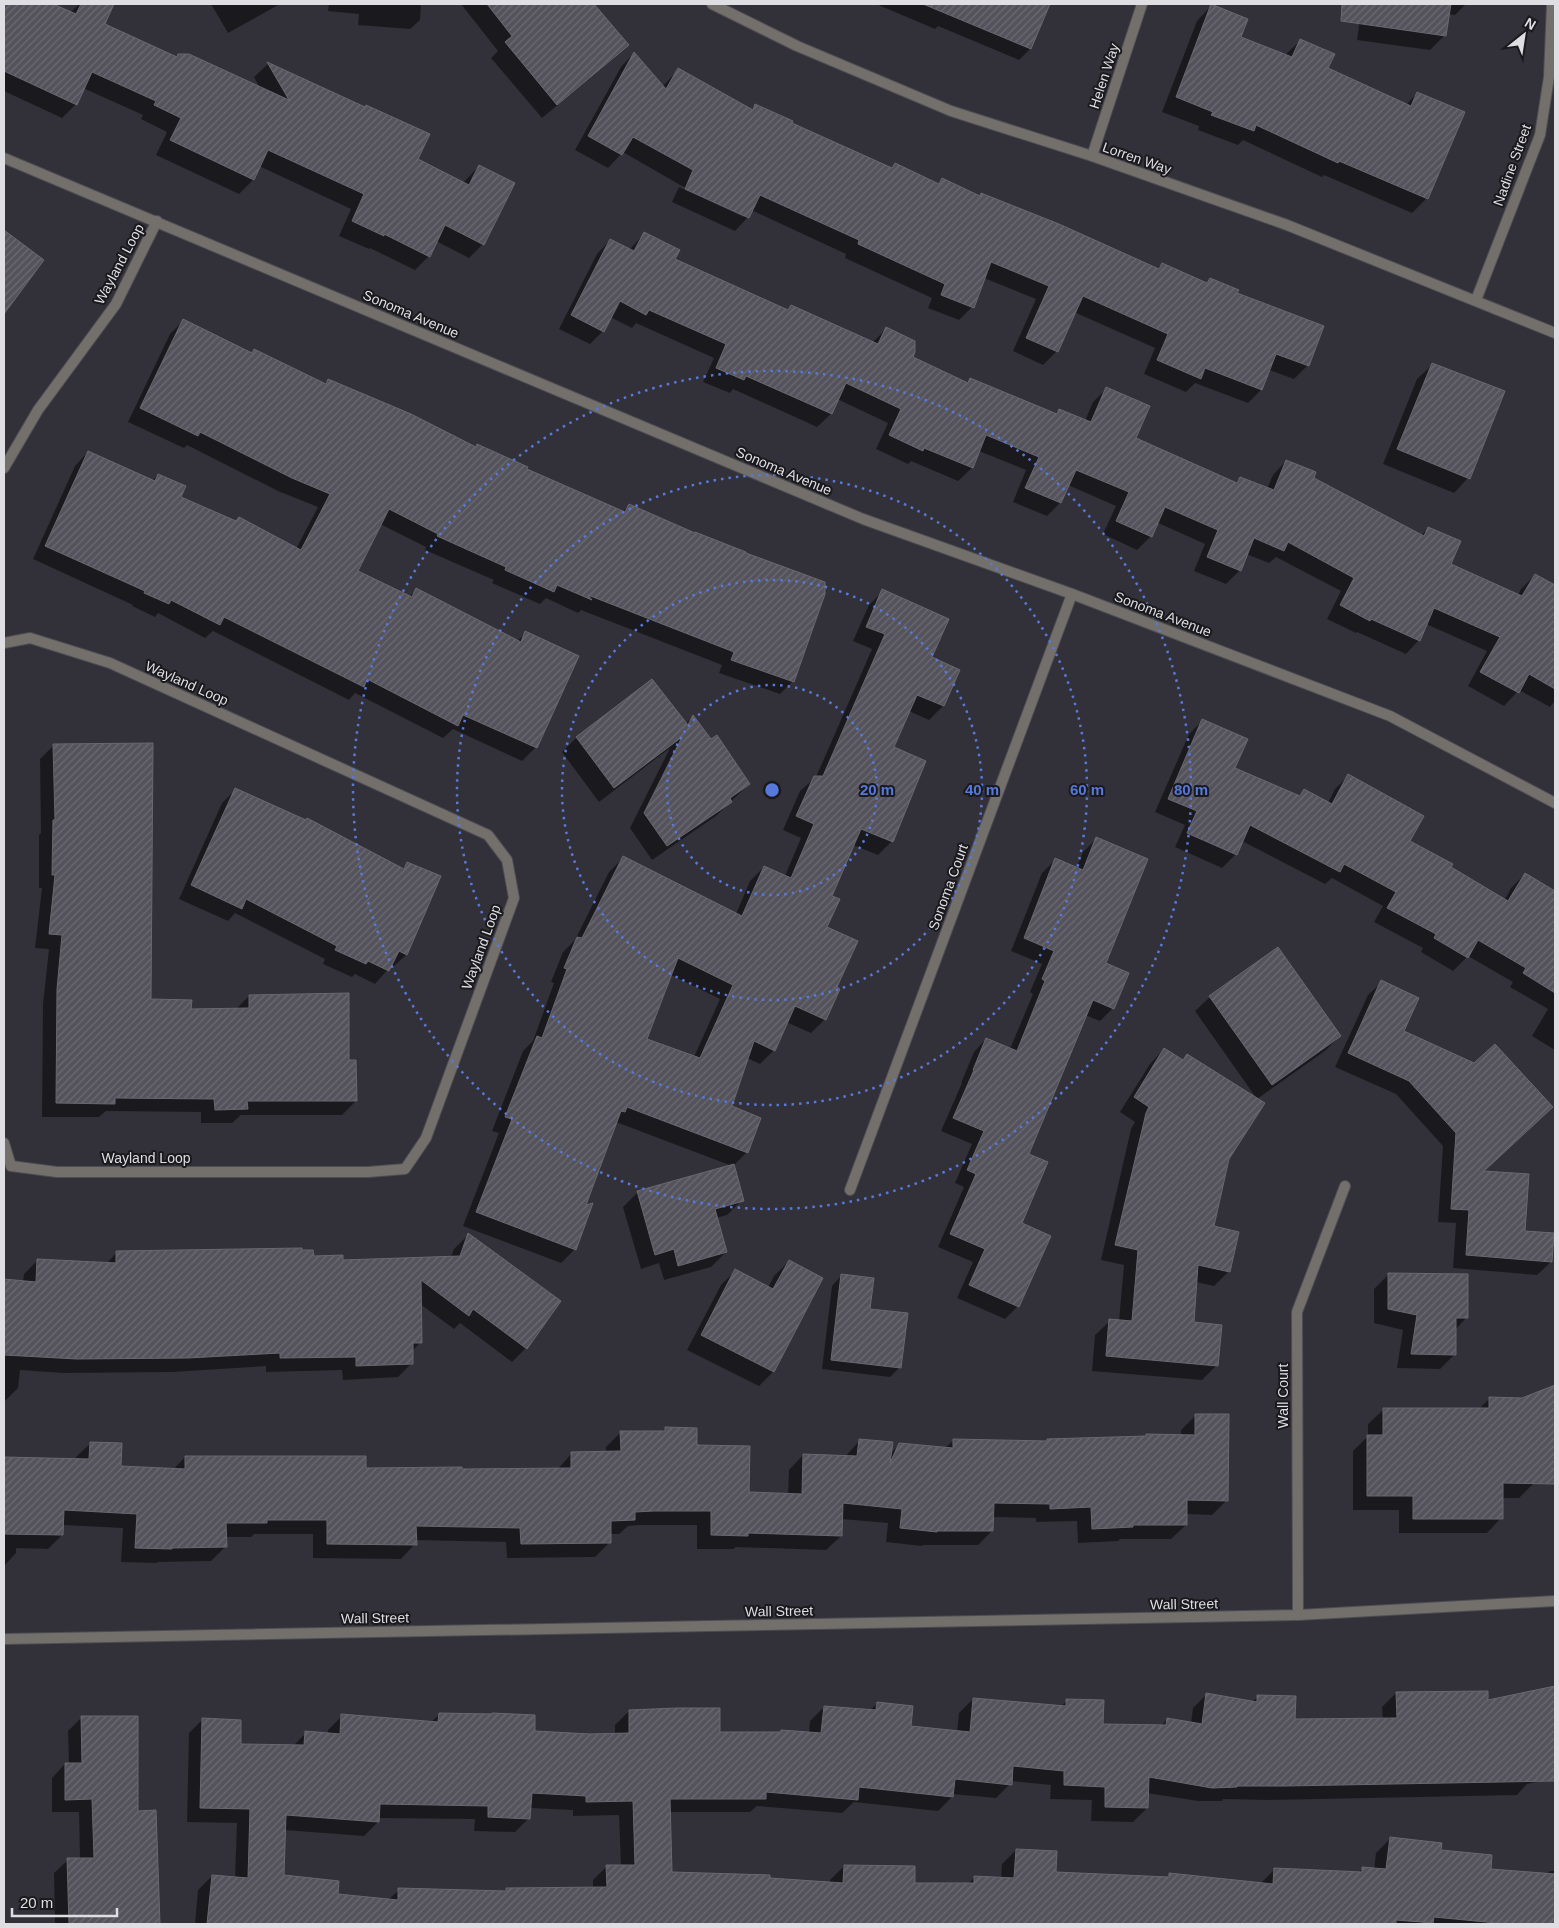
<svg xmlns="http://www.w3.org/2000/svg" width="1559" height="1928" viewBox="0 0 1559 1928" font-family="Arial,sans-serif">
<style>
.shadow{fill:#0007;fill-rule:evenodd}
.building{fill:url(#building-hatch);stroke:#696770;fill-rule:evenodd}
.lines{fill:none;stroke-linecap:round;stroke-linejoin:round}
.street-casing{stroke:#4e4d54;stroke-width:12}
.street{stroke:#73706c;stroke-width:10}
.ring{fill:none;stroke:#5779db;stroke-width:2.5;stroke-dasharray:2.5 5}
.labels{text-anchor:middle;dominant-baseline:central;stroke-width:4;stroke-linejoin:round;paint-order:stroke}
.street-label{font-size:14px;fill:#dfdee3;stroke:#1a191d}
.centre{fill:#5779db;stroke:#1a191d;stroke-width:2.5}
.ring-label{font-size:15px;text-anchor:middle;font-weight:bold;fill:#5779db;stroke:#1a191d;stroke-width:4;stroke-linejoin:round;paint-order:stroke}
</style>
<defs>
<pattern id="building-hatch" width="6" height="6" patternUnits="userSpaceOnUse" patternTransform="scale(1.25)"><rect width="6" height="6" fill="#54525b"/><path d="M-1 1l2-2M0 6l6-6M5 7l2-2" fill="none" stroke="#6c6a72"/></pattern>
</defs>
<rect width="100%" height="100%" fill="#323139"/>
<g class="shadow">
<path d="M4,4H50L70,13L79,4H96L110,10L103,25L176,58L260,88L254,77L268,64L364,108L417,160L463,183L479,166L483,244L469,258L436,241L429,256L415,270L370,248L369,249L339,236L351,209L259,166L253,180L239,194L156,155L167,132L141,119L143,115L83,88L76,104L62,118L4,91Z"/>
<path d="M211,4H280L228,33Z"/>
<path d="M329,4H421L420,20L410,29L358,25L359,14L328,11Z"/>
<path d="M461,4H592L627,45L612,60L542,118L491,58L498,51Z"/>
<path d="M876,4H1049L1030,49L1019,60L938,26L935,29Z"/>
<path d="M1369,4H1466L1455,15L1448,14L1445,35L1430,50L1357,40L1361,11Z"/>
<path d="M1211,6L1240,38L1285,55L1301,40L1326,69L1406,105L1417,93L1427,198L1412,213L1324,175L1322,177L1243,140L1238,145L1198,130L1199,126L1162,112L1197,21Z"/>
<path d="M634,53L662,87L678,70L751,110L756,106L790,124L891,169L895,165L938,184L942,180L979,197L981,194L1157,270L1162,264L1206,283L1210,279L1235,294L1308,365L1294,379L1269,370L1261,390L1248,403L1195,383L1186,392L1144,374L1155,348L1074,312L1057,351L1043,365L1013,351L1036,299L984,278L972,307L959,320L928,308L932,298L845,258L846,254L751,210L748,217L735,231L672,202L679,187L744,217V214L680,185L623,152L608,168L575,150L621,67Z"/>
<path d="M4,232L42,260L4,312Z"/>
<path d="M645,233L674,260L787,311L791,306L872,343L886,329L911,358L966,384L970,380L1055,415L1059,410L1085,421L1093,402L1106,389L1135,439L1234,484L1240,478L1267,489L1273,475L1286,461L1312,478L1421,536L1428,528L1449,565L1518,595L1521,589L1535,575L1555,586V701L1550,707L1519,690L1504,706L1468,686L1487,651L1426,624L1419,640L1406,654L1357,632L1356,633L1327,619L1341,591L1276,557L1269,563L1246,554L1240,570L1226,584L1194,571L1205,544L1156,522L1151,536L1137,550L1103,534L1116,506L1068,485L1060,503L1047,516L1013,502L1026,470L979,451L972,468L958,481L911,461L908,464L876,449L888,423L837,399L831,414L817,427L733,389L730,393L703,382L714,358L636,323L632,328L610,317L603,331L590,344L559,329L597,254L610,240L629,250Z"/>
<path d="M183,321L251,353L255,350L324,384L328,380L622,512L629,506L793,681L780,694L719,673L722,665L581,610L578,613L546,598L540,604L492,583L494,580L425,550L426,547L380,524L356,571L409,597L417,590L517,641L526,633L536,747L522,761L453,729L443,738L355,693L349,700L213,631L205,638L158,613L155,617L132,606L133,605L33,559L75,466L88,452L152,481L158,475L180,497L296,549L318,507L278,491L187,445L184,448L128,422L170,334Z"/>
<path d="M1432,365L1468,478L1454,493L1383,464L1417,379Z"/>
<path d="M883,591L931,658L959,671L943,706L929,720L909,711L893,748L892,841L878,855L853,845L831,897L826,928L835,988L825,1019L811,1033L786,1022L774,1050L760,1064L747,1058L731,1106L747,1152L733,1166L742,1200L727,1215L716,1218L726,1252L711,1267L664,1280L659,1263L641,1269L623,1207L638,1192L732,1166L616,1122L584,1207L575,1249L561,1263L463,1226L499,1133L492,1131L523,1051L533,1041L554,983L551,982L563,952L575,940L609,872L623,858L736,914L750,881L764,867L785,876L801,838L783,830L800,791L816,777L872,649L853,641L869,605ZM671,975L720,999L694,1057L646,1039Z"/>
<path d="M652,681L685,724L693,717L749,784L716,816L652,860L630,828L670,748L599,802L562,752L576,738Z"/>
<path d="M1202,721L1234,768L1298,797L1304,791L1328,803L1335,789L1348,776L1408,842L1504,901L1511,888L1525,874L1555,892V1050L1532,1036L1548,1009L1510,987L1513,982L1468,956L1453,971L1421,952L1423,948L1374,922L1383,906L1332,878L1325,884L1242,841L1236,854L1222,868L1175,847L1185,825L1155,812L1189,734Z"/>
<path d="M54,745L150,1000L190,1010L236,1009L249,996L356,1101L342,1115H241L232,1123H201V1112L106,1111L99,1117H42L43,1004L49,949L35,948L42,888H39V835L41,833L40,759Z"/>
<path d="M236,789L306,821L402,869L408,863L439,877L406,955L392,968L390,967L375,984L355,974L352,977L323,964L325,959L235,913L228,921L179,899L222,803Z"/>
<path d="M1096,839L1105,963L1113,1008L1100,1021L1085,1015L1027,1154L1020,1224L1018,1306L1005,1319L957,1298L973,1262L938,1247L964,1187L955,1183L972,1144L941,1131L962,1083H961L974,1052L986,1039L1010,1049L1033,994L1030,992L1042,964L1011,951L1042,873L1055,860L1076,869L1083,852Z"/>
<path d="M1382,982L1403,1032L1482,1172L1523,1232L1551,1262L1537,1275L1453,1268L1456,1223L1438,1222L1443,1146L1396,1094L1335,1067L1368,995Z"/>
<path d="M1210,997L1340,1036L1325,1051L1257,1099L1195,1011Z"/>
<path d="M1164,1049L1182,1060L1187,1055L1228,1158L1212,1227L1229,1271L1214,1286L1196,1282L1192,1323L1217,1365L1202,1380L1092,1371L1095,1335L1110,1321H1119L1124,1265L1101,1260L1131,1129L1135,1122L1120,1112L1150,1064Z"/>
<path d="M468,1235L526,1348L512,1362L460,1323L454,1329L420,1304L421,1342L412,1351V1363L398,1377L343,1380L342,1370L266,1372V1366L173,1372L63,1373L20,1370L18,1388L4,1402V1281L23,1282L24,1274L38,1260L106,1264L117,1252L312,1257L342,1261L451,1257L454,1249Z"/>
<path d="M789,1261L773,1372L759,1386L687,1350L721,1285L735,1271L768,1288L774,1276Z"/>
<path d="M1389,1274L1466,1318L1455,1330V1354L1440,1369L1397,1368L1403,1330L1374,1323V1289Z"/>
<path d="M841,1276L869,1310L900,1367L890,1377L822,1369L832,1286Z"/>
<path d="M1555,1386V1469L1534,1478V1483L1519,1498H1502L1501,1518L1487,1533H1399V1510H1353V1451L1368,1436V1424L1383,1410L1479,1409L1489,1399H1523Z"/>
<path d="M1196,1415L1227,1500L1212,1515L1186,1514V1525L1171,1539H1120L1118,1541L1078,1543L1077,1521L1036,1522V1518L992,1517V1531L978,1545H923L922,1546L886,1542L888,1523L841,1519V1536L826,1550L736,1547L733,1549H697V1525H639L628,1526L619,1534H610V1542L595,1557L507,1558L506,1542L415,1540V1544L401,1559L313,1558V1534H254L251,1537H225V1547L211,1561L158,1562L156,1563L121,1562L123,1528L62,1525V1535L48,1549L16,1548V1553L4,1566V1458L76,1460V1457L91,1443L120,1467L173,1470L185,1457L364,1469L460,1471L557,1470L571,1454L606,1453V1447L621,1432H662L666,1428L696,1447L748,1494L788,1495L789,1470L803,1455L845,1457L860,1440L890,1454L900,1444L945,1448L954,1440L1046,1442L1048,1440L1181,1436V1430Z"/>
<path d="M1555,1687V1778L1527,1784L1517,1795L1270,1800L1223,1799L1222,1801H1198L1147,1793V1808L1133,1822L1091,1821L1092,1800L1050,1799L1051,1785L1011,1781L1010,1784L996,1798L952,1794V1797L938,1811L854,1802L842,1813L757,1806L750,1812H669L671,1874L830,1883V1880L844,1866L914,1884H968L975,1877L1001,1879L1002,1864L1016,1850L1055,1873L1166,1878L1170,1875L1261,1883L1275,1869L1358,1873L1363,1868L1374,1870L1376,1853L1390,1839L1439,1851L1490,1870L1546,1875L1550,1871H1555V1924H195L198,1890L212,1876L235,1878L237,1823L187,1822L189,1733L203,1719L239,1745L293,1746L306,1733L327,1734L328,1730L342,1716L431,1722L439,1715L534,1733L590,1735L615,1734V1725L629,1711L719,1734H779L781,1732L809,1734L810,1721L824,1707L870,1710L878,1703L910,1727L957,1732L959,1713L973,1699L1060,1707L1067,1701L1102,1725L1161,1726L1167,1719L1191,1723L1193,1708L1207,1694L1252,1702L1258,1697L1294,1720H1383L1382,1707L1396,1693L1486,1702ZM530,1808L573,1810V1816L619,1815L621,1866H607L593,1880V1889H506L503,1892L399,1890L388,1900L337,1895L283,1876L284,1830L364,1836L378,1822V1818L475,1819L474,1831L515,1832L529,1818Z"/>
<path d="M82,1717L137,1812H155L159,1924H55L54,1873L68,1860L80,1859L79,1812H52V1778L65,1764H69L68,1731Z"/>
</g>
<g class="building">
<path d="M4,4H53L76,14L81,4H114L105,24L177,57L178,54H189L289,100L267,62L365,107L366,105L430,134L418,159L469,185L479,165L515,183L484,245L445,225L430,257L384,234V236L352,221L364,194L268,150L254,180L170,140L181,118L154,105L156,101L92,72L77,105L4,71Z"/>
<path d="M487,4H594L629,45L557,105L505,42L512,36Z"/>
<path d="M923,4H1050L1031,49Z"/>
<path d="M1211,4L1248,19L1241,37L1292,57L1300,39L1335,54L1328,68L1411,106L1417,92L1465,112L1428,199L1339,161L1338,163L1256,125L1254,131L1211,115L1213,112L1176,97Z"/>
<path d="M1342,4H1451L1446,36L1341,21Z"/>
<path d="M634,52L666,89L678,68L753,110L755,104L793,121L792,123L892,168L895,163L939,184L942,178L980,196L981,193L1059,224L1159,269L1162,263L1207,283L1210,278L1239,290L1237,293L1324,326L1309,366L1276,354L1262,390L1205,368L1201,379L1157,360L1168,334L1083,296L1058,352L1026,338L1049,286L991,262L974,308L941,295L945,284L858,244L859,240L760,195L749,218L685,189L693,170L633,137L622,155L588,136Z"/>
<path d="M4,230L44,260L4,314Z"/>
<path d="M644,232L680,250L675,259L788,310L791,305L878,344L886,327L915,341V352L913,357L968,383L970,378L1057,414L1059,409L1091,422L1106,387L1150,406L1136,438L1237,483L1240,477L1274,490L1286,460L1316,472L1314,478L1424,536L1428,527L1461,541L1451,564L1522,596L1535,574L1555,585V689L1529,674L1519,693L1480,672L1500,637L1434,608L1420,641L1371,619L1370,621L1340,605L1354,578L1288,542L1284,551L1254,538L1241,571L1207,557L1218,530L1165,507L1152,537L1116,521L1129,492L1076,470L1061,503L1025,488L1039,457L986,435L973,468L924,448L923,451L889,435L901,409L846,383L832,414L746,376L744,380L716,368L726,344L649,310L646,315L620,301L604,332L571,315L610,239L634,251Z"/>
<path d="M183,319L252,353L254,349L326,384L328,379L411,414L476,447L477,444L528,467L527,469L625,512L629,504L695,533V532L746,552V553L825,582V594L794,682L731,660L734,652L588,595L592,600L557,585L554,592L505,570L506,567L437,536L438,534L389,509L358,571L412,597L416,588L521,642L525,631L579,656L537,748L463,715L458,726L367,679L364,687L224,617L220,625L171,600L169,604L144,593L145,591L45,546L88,451L155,481L158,474L186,486L181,497L236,521L239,517L301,550L330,494L292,478L200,432L198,436L140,408Z"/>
<path d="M1432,363L1505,391L1470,479L1397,449Z"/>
<path d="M882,589L949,619L932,657L960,670L944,706L917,695L894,747L926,761L893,842L861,829L832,896L840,899L827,927L858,941L837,987L840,989L826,1020L795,1006L775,1051L754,1041L732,1106L761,1118L748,1153L627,1107L625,1112L621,1111L586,1205L593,1203L576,1250L476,1212L512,1119L505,1117L537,1036L542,1038L567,969L564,968L577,937L582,938L623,856L742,916L764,866L791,878L814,824L796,816L814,776H823L885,634L866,627ZM678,958L733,985L700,1058L647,1039Z"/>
<path d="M652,679L688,725L693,715L711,739L717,735L750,784L730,798L732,802L667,846L644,813L682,737L614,788L576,737Z"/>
<path d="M1202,719L1248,739L1235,768L1300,796L1304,789L1332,804L1348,774L1424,816L1410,841L1453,864L1451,867L1508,901L1525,873L1555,891V993L1523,973L1526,968L1478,940L1468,958L1434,938L1436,934L1387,908L1396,892L1344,864L1340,872L1250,825L1237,855L1187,833L1197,811L1168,799Z"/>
<path d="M153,743L151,999L192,1000L191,1009L249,1008V995L349,993V1060H356L357,1101H247L248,1109L215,1110L214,1099L115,1098V1104L56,1103L57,989L62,935L49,934L55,875H52L53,820H55L53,744Z"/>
<path d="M235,788L306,820L307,818L404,869L407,862L441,876L407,955L399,951L389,971L368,961L366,964L335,950L337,946L246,899L242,909L191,885Z"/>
<path d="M1096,837L1148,859L1106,963L1129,973L1114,1009L1093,1000L1029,1154L1048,1162L1022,1223L1051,1236L1019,1307L969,1285L985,1249L950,1234L976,1174L967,1170L984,1131L953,1118L974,1070H973L986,1038L1017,1051L1045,981L1042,979L1054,951L1024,938L1055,858L1083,870Z"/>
<path d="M1278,947L1341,1036L1272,1085L1209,996Z"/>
<path d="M1381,980L1419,998L1404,1031L1474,1063L1495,1044L1553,1107L1484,1171L1529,1174L1525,1231L1554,1233L1552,1262L1466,1255L1469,1210L1451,1209L1456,1133L1409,1081L1348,1053Z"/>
<path d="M1164,1048L1183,1060L1187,1054L1265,1103L1229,1159L1214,1226L1239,1232L1230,1272L1198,1265L1194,1322L1222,1325L1218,1366L1106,1356L1109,1319L1132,1321L1138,1250L1115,1245L1146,1113L1149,1107L1134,1097Z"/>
<path d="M734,1164L744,1201L715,1209L727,1252L678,1266L674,1249L655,1255L637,1191Z"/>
<path d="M468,1233L561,1301L527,1349L473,1309L469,1316L421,1280L422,1343H413V1364L356,1366V1357L280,1358V1353L188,1358L77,1359L4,1355V1279L36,1282L37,1259L116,1263V1251L302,1248V1250H313L314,1256L343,1255V1260L460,1256Z"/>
<path d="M789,1260L823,1278L774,1372L701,1335L735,1269L773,1289Z"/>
<path d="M1388,1273L1468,1274V1318H1456V1355L1411,1354L1417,1315L1388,1309Z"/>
<path d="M841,1274L874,1278L870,1309L908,1313L901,1368L831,1360Z"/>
<path d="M1555,1385V1484L1503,1483V1519H1413V1496H1367V1435H1383V1408H1489V1397L1522,1398Z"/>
<path d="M1195,1414H1229L1228,1501L1187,1500V1525H1133V1527L1092,1529L1091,1507L1050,1509V1504L994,1503L993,1531H937V1532L900,1528L902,1509L843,1503L842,1536L748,1533V1536L711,1535V1511H654L635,1512V1520L611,1521V1543L521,1544L520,1528L416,1526L417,1545L327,1544V1520H267V1523H226L227,1547L172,1548V1549L135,1548L137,1514L64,1510L63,1535L4,1534V1457L89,1459L90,1442L122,1443L121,1466L185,1469V1456H366V1468L462,1467V1469L571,1468V1452L621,1451L620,1431H665V1427L697,1428V1445L750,1446L749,1492L802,1494L803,1454L857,1456L859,1439L893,1442L890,1463L899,1443L953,1448V1439L1047,1441V1439L1146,1436V1434L1195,1435Z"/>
<path d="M1555,1686V1781L1285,1786H1237V1787L1212,1788L1149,1777L1148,1808L1105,1807V1787L1064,1785V1771L1013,1766L1012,1785L955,1779L953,1797L859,1787L858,1800L766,1792V1799H670L672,1872L770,1875V1878L843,1883L844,1865L915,1866V1883H974V1876L1014,1878L1016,1849L1057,1851L1056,1872L1169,1877V1873L1273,1884L1274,1868L1362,1872V1867L1386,1869L1390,1837L1442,1843L1441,1850L1492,1855L1491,1869L1555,1874V1924H1507L1434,1917L1433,1923L1396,1920V1924H1275L1245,1923V1924H207L212,1875L248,1878L250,1809L200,1808L202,1718L241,1720V1744L304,1745L305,1731L340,1734L341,1714L438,1722L439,1713L492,1714V1713L535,1715V1731L590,1734L629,1733V1710L677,1708H720V1732H781V1730L821,1733L824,1706L876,1710L877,1702L913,1706L911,1726L970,1732L973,1698L1066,1706V1699L1104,1700L1103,1724L1166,1725L1167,1718L1202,1724L1206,1693L1257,1702V1695L1296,1696L1295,1719L1397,1718L1396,1692L1488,1691V1700ZM532,1793L586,1796V1802L633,1801L635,1865H606L607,1887L506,1888V1891L398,1888V1900L338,1894L339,1881L284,1875L286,1815L379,1822L380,1804L488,1806V1817L530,1819Z"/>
<path d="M81,1716H138V1811L156,1810L160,1924H69L67,1858H94L92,1799L65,1800V1763H82Z"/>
</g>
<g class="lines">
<g class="street-casing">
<g id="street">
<path d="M712,4L797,46L951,111L1092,156L1287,225L1555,333"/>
<path d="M1092,156L1142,4"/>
<path d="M4,158L863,519L1072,594L1390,716L1555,803"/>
<path d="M1476,300L1540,135L1549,77L1552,4"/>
<path d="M4,468L38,410L116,304L157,221"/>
<path d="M4,643L30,638L110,663L488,835L507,860L514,898L426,1138L405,1169L368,1172H57L11,1166L4,1143"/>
<path d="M850,1190L1072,594"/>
<path d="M1298,1615L1297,1312L1345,1186"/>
<path d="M4,1639L1298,1615L1555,1601"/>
</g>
</g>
<use href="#street" class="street"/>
</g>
<g class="ring">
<circle cx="772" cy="790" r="105"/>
<circle cx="772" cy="790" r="210"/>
<circle cx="772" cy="790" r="315"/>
<circle cx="772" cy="790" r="419"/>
</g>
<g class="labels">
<g class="street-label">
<text transform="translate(1104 76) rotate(-72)">Helen Way</text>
<text transform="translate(1137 158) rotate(19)">Lorren Way</text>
<text transform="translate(1512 165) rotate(-70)">Nadine Street</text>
<text transform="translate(119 264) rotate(-62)">Wayland Loop</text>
<text transform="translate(411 314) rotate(23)">Sonoma Avenue</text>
<text transform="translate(784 471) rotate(23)">Sonoma Avenue</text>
<text transform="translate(1163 614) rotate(21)">Sonoma Avenue</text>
<text transform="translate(187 683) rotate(24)">Wayland Loop</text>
<text transform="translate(948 887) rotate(-70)">Sonoma Court</text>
<text transform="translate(481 947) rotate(-70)">Wayland Loop</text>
<text x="146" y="1158">Wayland Loop</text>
<text transform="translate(1283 1396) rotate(-90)">Wall Court</text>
<text transform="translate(1184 1604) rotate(-1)">Wall Street</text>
<text transform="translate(779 1611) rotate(-1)">Wall Street</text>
<text transform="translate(375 1618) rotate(-1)">Wall Street</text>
</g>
</g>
<circle cx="772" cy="790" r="8" class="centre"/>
<g class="ring-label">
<text x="877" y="795">20 m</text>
<text x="982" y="795">40 m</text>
<text x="1087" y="795">60 m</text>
<text x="1191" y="795">80 m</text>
</g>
<rect width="1559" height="1928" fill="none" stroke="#dfdee3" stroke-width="10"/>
<g transform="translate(1524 35) rotate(30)" stroke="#1a191d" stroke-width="4" paint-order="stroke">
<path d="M0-4L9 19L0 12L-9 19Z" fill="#dfdee3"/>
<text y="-8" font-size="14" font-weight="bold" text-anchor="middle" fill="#dfdee3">N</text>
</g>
<path d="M12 1908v8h105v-8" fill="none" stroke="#dfdee3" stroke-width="2.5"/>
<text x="20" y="1908" font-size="15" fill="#dfdee3" stroke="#1a191d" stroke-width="4" paint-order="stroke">20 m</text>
</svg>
